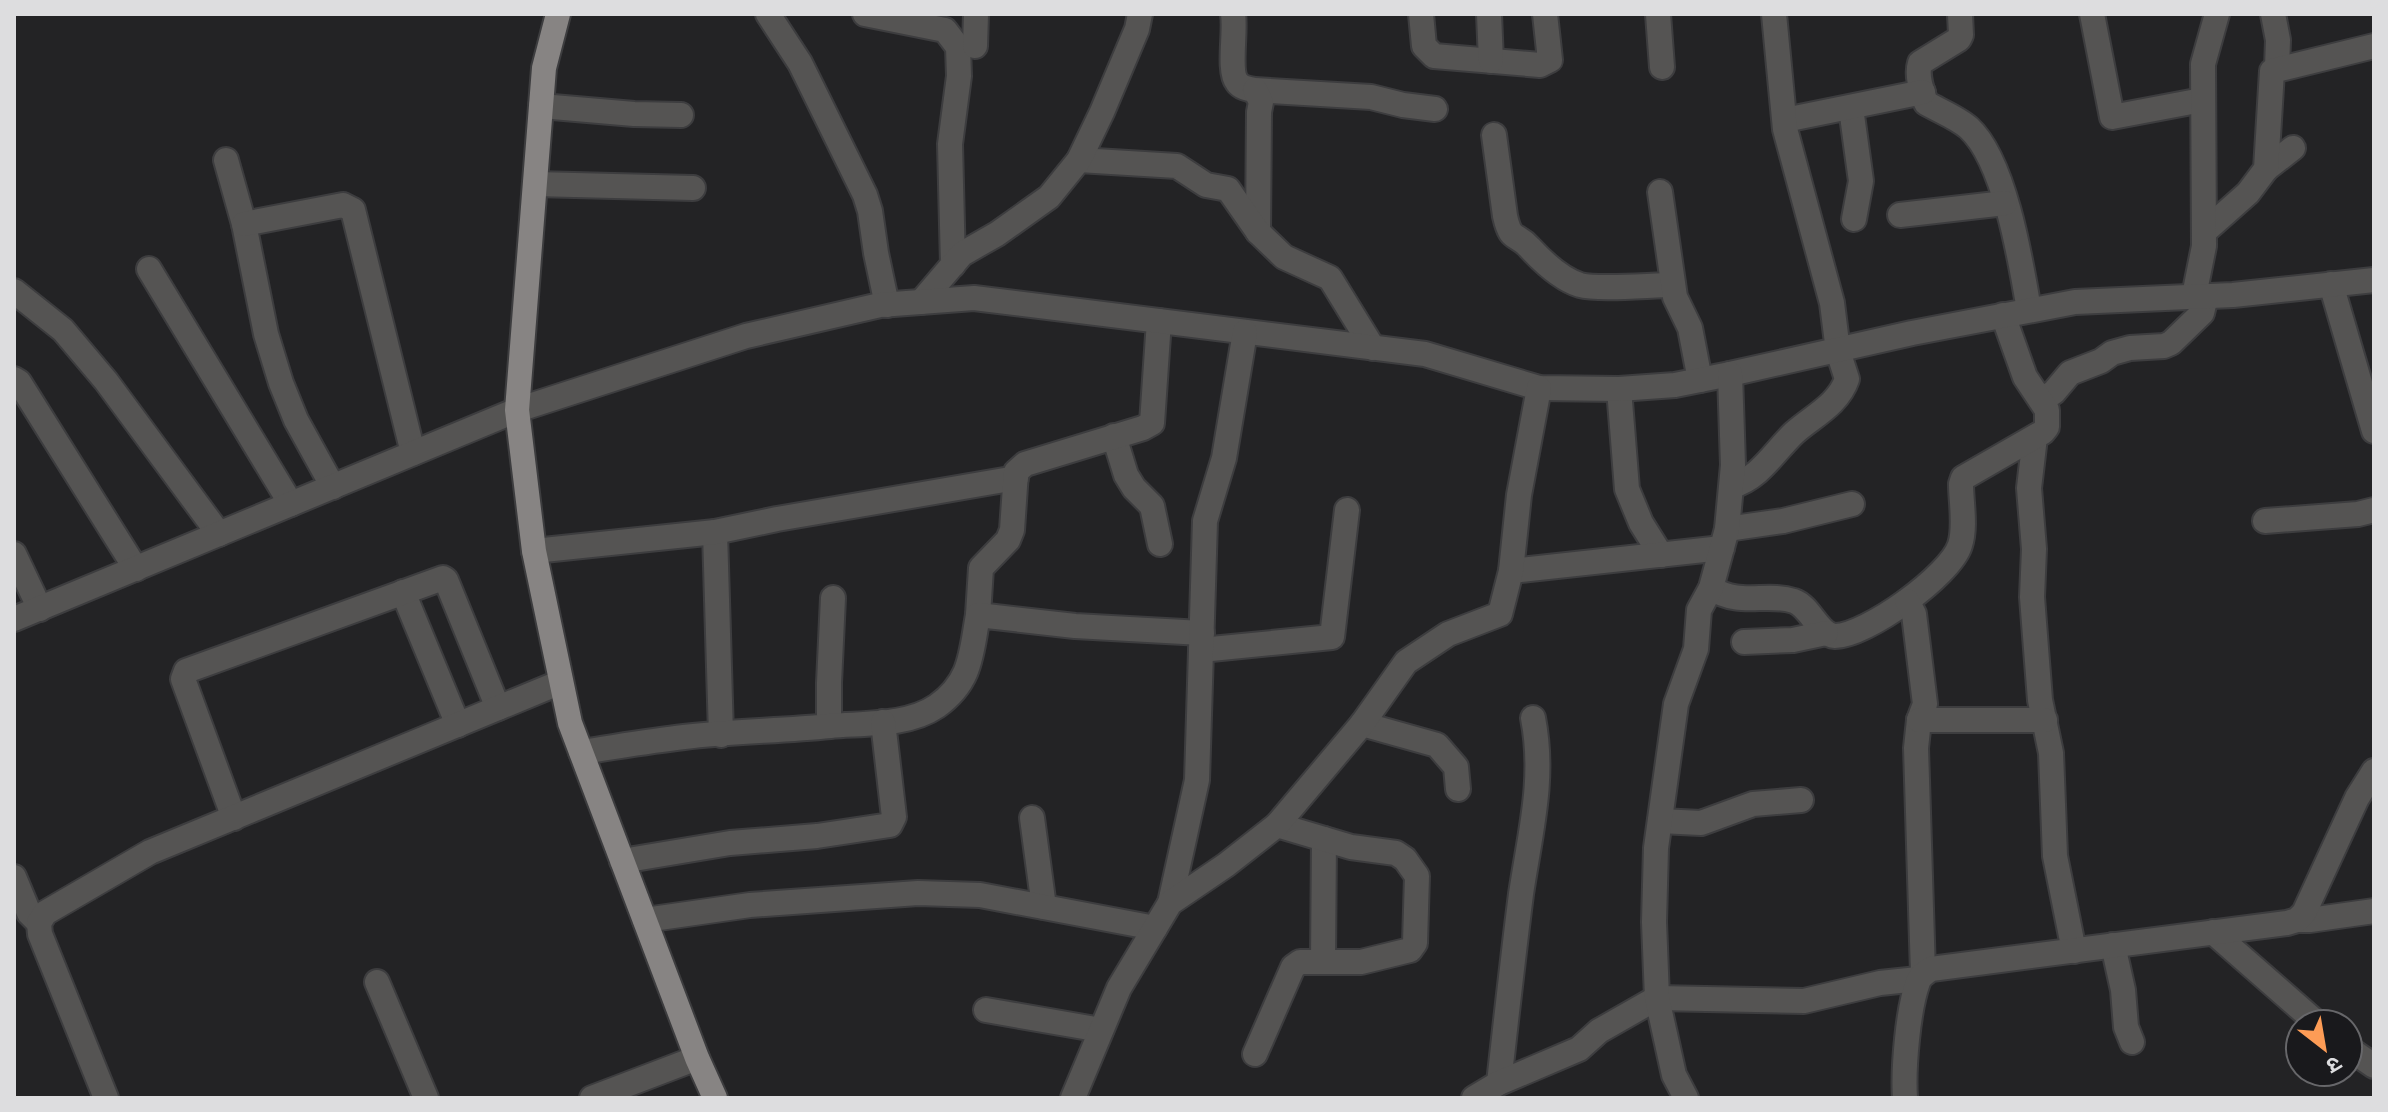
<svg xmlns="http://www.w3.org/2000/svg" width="2388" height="1112" viewBox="0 0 2388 1112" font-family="'Times New Roman','Noto Sans Devanagari',serif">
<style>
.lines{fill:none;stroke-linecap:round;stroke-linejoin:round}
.minor-casing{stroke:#3d3d3f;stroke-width:28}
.major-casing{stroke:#3d3d3f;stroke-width:28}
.minor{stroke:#555453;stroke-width:24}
.major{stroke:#878483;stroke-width:24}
</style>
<rect width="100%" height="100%" fill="#232325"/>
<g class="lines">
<g class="minor-casing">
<g id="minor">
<path d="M768,14L800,63L865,195L870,211L876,253L887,305"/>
<path d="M865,14L945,30L958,47L959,76L950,144L953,265"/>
<path d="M1233,14C1236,31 1228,71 1237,82C1241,88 1249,89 1255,90L1371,97L1403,105L1435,109"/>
<path d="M1421,14L1424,46L1434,56L1540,65L1550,60L1545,14"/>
<path d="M1489,14L1491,61"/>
<path d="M1658,14L1662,67"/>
<path d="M1960,14L1961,35L1959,39L1920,63C1916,76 1922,91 1926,103C1940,111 1958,118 1969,128C2005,161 2021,263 2029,310"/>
<path d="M2092,14L2112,117L2202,100"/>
<path d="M2273,14L2278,40L2277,68"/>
<path d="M975,46L976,14"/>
<path d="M1255,90L1261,102L1259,112L1258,232"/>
<path d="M541,106L634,114L681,115"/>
<path d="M1851,108L1861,181L1854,219"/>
<path d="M1785,120L1923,92"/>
<path d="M1494,135L1505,216C1511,243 1516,232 1530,248C1543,262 1561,279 1580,285C1599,290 1651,285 1673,285"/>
<path d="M226,160L244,224L266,334L281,383L296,420L333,487"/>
<path d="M1079,160L1177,166L1206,185L1228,189L1258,232L1284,257L1330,278L1373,348"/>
<path d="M2266,169L2293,148"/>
<path d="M535,184L693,188"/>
<path d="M1660,192L1675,297L1690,328L1700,380"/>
<path d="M1900,215L2005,203"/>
<path d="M244,224L343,205L353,210L413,453"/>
<path d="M2204,232L2248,193L2266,169L2272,71L2374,46"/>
<path d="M149,269L291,504"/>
<path d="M2331,284L2374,431"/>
<path d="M14,291L63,330L106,381L219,534"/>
<path d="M2194,296L2204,246L2203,64L2217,14"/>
<path d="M921,302L962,254L997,234L1049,197L1079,160L1102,112L1137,29L1140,14"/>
<path d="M14,379L19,382L136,569"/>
<path d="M1619,389L1627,489L1641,523L1661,555"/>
<path d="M2042,400L2054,392L2070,373L2101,361L2112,353L2130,348L2164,346L2171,343L2202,313L2206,296"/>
<path d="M1114,436L1126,475L1134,488L1152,506L1160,544"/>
<path d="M2035,437L2029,488L2034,549L2032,597L2040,700L2051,753L2055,856L2074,951"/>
<path d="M1732,486C1760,478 1774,452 1794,433C1813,416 1838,405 1847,379L1838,351L1832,303L1785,129L1774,14"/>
<path d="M2265,521L2358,514L2374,510"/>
<path d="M1727,529L1783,521L1852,504"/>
<path d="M715,532L721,735"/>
<path d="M534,551L715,532L777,519L1016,478"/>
<path d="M14,554L40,609"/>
<path d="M1511,571L1722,548"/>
<path d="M1711,588C1740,607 1765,592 1794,601C1811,607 1818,635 1835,636C1866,636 1951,575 1960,545C1966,527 1961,502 1961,484L1963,478L2043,432L2047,427V410L2025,377L2003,315"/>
<path d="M403,592L458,725"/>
<path d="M1907,601L1914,614L1925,704L1919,720L1916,748L1923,973"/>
<path d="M978,615L981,568L1008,540L1012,530L1016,472L1025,464L1143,428L1152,423L1159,321"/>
<path d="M14,619L517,410L746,336L880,305L974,298L1425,354L1539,388L1619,389L1675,385L1730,374L1912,333L2075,302L2233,295L2374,280"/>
<path d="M1744,642L1793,640L1826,633"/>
<path d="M1201,650L1332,637L1347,510"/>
<path d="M1919,720H2045"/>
<path d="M1362,724L1437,745L1456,767L1458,789"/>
<path d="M829,726V683L833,598"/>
<path d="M581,752C615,747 649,741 684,737C732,731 781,731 830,726C864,723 908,726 937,706C972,681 971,653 978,615L1075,626L1202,633"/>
<path d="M234,818L183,679L186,671L443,578L446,580L498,708"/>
<path d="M1032,818L1044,907"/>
<path d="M1660,821L1701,823L1753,804L1801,800"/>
<path d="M622,861L730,843L817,836L890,825L894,817L883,722"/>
<path d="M14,877L29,913L39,923"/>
<path d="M1170,903L1197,780L1205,521L1224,458L1245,332"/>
<path d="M645,920L750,905L918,893L980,895L1155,928"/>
<path d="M2297,920H2310L2374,911"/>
<path d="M2213,932L2318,1024"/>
<path d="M2113,945L2123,990L2126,1027L2132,1042"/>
<path d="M1323,961L1324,839"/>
<path d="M377,982L426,1098"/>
<path d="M986,1010L1101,1030"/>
<path d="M2348,1048L2374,1066"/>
<path d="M1255,1054L1293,967L1300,962H1361L1410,950L1415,943L1417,876L1405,859L1396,853L1351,847L1277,825"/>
<path d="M1499,1083C1506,1020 1513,957 1521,894C1530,833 1545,779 1533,718"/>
<path d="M106,1098L40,934L39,923L45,913L150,852L561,682"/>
<path d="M592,1098L697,1058"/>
<path d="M1073,1098L1119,988L1170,903L1226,865L1277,825L1362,724L1406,662L1448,634L1500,614L1511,571L1519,495L1539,388"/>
<path d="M1474,1098L1499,1083L1579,1049L1599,1031L1657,998L1804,1001L1880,983L1918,979"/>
<path d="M1686,1098L1674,1075L1657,998L1654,922L1656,848L1676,704L1696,649L1699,610L1711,588L1727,529L1733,465L1730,374"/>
<path d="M1905,1098C1903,1069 1908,1009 1918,982C1920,976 1925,973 1931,969L2287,923L2297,920L2304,913L2357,798L2374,771"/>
</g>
</g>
<g class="major-casing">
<path id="major" d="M558,14L544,68L517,410L534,551L570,723L697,1058L715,1098"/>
</g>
<use href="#minor" class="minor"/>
<use href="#major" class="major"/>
</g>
<rect width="2388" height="1112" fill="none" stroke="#dddddf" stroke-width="32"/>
<g transform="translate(2324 1048) rotate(149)"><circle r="38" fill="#19191c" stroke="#67676a" stroke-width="2"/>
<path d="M0-6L14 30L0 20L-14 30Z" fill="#fd9c56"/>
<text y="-12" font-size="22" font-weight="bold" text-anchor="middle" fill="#dddddf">उ</text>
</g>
</svg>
